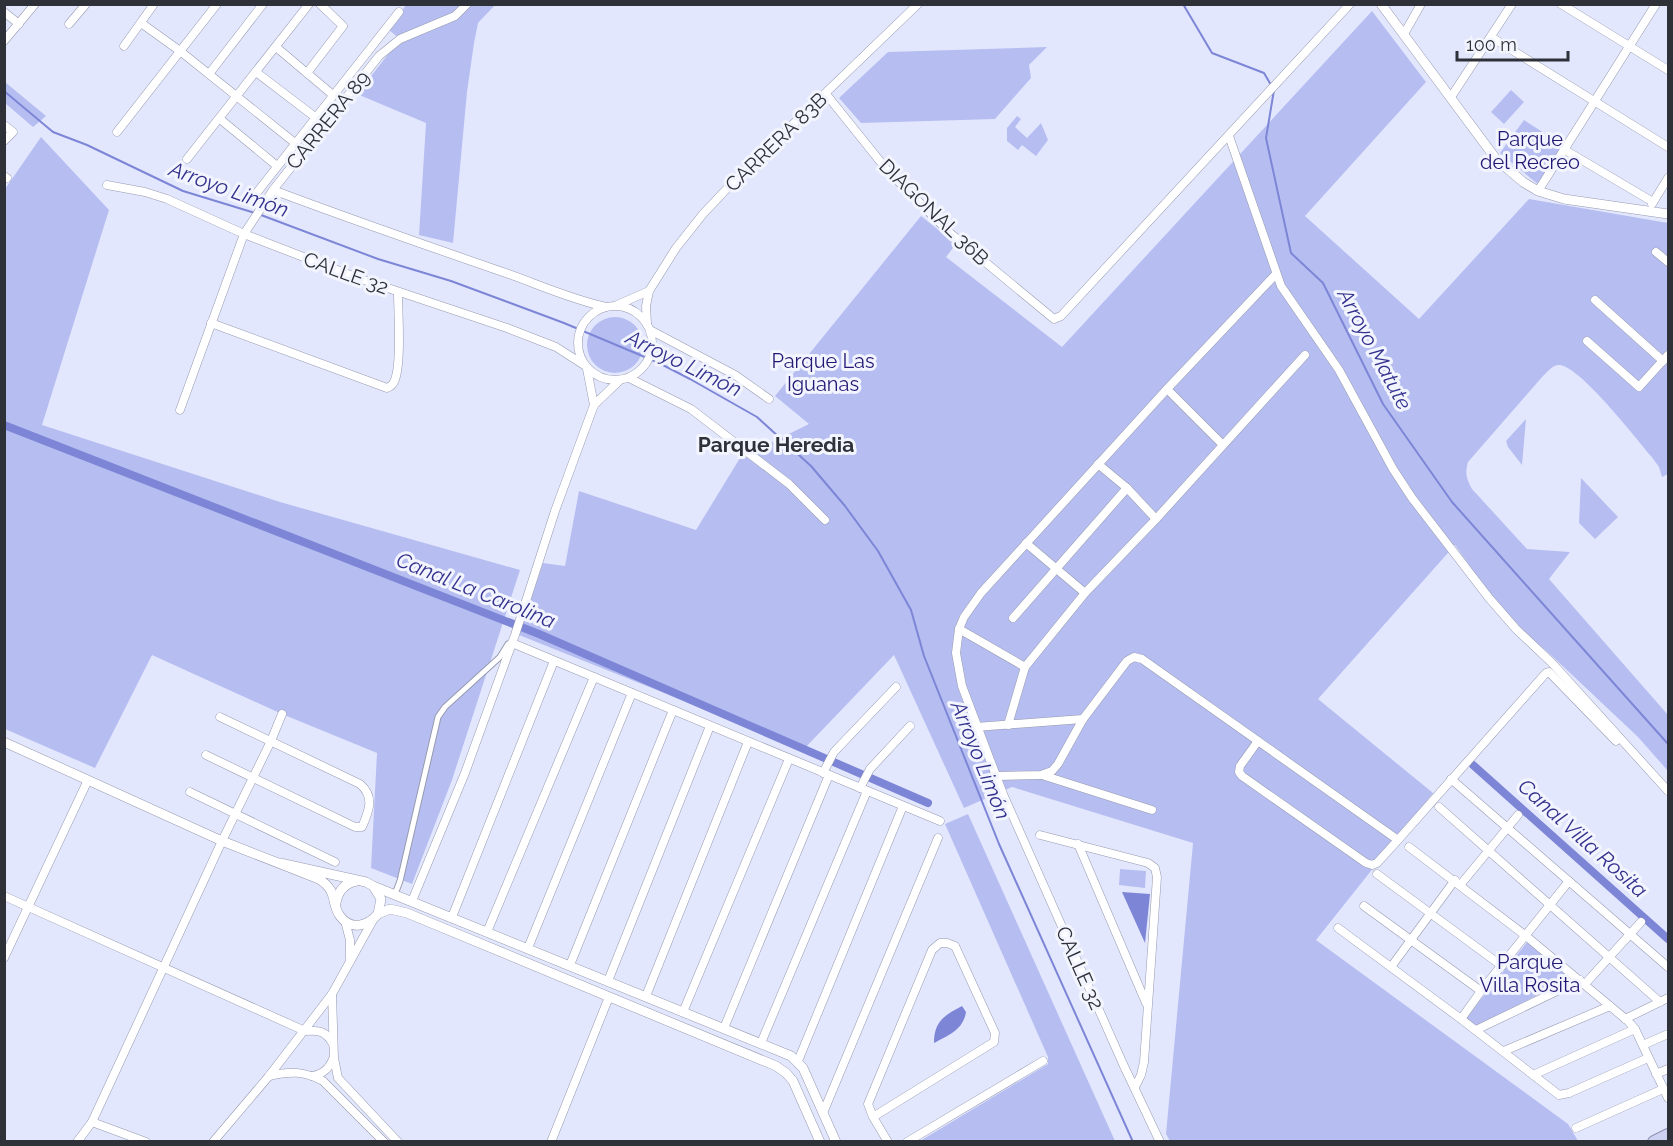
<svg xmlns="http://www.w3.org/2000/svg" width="1673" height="1146" viewBox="0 0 1673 1146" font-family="Raleway,sans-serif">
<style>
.green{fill:#b6bef1}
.water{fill:#7d86d6}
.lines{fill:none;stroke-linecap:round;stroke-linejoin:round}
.stream{stroke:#7d86d6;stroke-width:2}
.canal{stroke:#7d86d6;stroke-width:8}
.pedestrian-casing{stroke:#969aaf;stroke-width:7}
.minor-casing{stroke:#969aaf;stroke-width:9}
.tertiary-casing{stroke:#969aaf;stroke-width:10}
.trunk-casing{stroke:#8e92af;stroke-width:14}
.pedestrian{stroke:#fff;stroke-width:5}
.minor{stroke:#fff;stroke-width:8}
.tertiary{stroke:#fff;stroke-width:9}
.trunk{stroke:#ced2f2;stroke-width:12}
.labels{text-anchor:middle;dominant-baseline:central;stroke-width:6;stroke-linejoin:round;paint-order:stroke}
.street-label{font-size:20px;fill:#2f3139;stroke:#f3f5fe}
.park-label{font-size:20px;fill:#231775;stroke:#f3f5fe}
.water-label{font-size:21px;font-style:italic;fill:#33318e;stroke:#f3f5fe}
.neighbourhood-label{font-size:21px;font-weight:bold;fill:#2f3139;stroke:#f3f5fe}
</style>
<rect width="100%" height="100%" fill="#e3e7fe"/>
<g class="green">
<path d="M406,5H462L446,18L467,5H495L478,23L474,43L467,92L453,243L419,235L426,123L357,94L400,39L389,30Z"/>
<path d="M1372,11L1426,82L1305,216L1419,319L1529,199L1668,223V474L1662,477L1659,467L1651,456C1637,440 1578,363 1558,365C1552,366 1547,372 1543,376L1468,462C1465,473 1466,478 1472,489L1527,549L1570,552L1549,579L1668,715V771L1638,737L1552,656L1504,615L1455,545L1318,699L1433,793L1316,940L1568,1124L1578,1141H1170L1166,1134L1193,843L1012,787L964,808L894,655L804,749L519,635L543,563L565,566L579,491L696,530L740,458L809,424L775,396L921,216L956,244L946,257L1062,347Z"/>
<path d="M1047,47L1029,65L1031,78L995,119L861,123L839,98L888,52Z"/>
<path d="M5,82L46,116L33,127L5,103Z"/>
<path d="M1511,90L1524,102L1504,124L1491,112Z"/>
<path d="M1017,116L1021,119L1015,127L1027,138L1041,123L1048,140L1036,156L1022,145L1018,150L1007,141V128Z"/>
<path d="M1524,120L1564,146L1539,185L1500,153Z"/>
<path d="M41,137L109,210L42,425L280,502L520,570L452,780L412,884L371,868L377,753L282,714L152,655L95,768L5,729V189Z"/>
<circle cx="615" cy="345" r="28"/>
<path d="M1526,419L1522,465L1508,447L1506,441Z"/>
<path d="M1581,478L1618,517L1595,539L1579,523Z"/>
<path d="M968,814L1115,1141H920L1048,1064V1057L945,824Z"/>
<path d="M1120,869L1146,871L1145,888L1119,885Z"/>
<path d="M1528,941L1570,978L1476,1027L1465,1019Z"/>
</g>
<g class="water">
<path d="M1122,892L1150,894L1145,943Z"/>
<path d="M962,1006L966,1012C963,1030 949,1035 934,1043C934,1021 945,1015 962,1006Z"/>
</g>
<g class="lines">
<g class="stream">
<path d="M1183,4L1212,53L1264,73L1271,85"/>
<path d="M1274,90L1266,138L1291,253L1323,283L1383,404L1452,502L1668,744"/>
<path d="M4,91L53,132L87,145L183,191L255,213"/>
<path d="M261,215L378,259L451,281L564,323L659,363L690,379L757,417L811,466L845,506L878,551L911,610L924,656L999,844L1133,1142"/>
</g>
<g class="canal">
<path d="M4,425L539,634L928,803"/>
<path d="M1473,765L1668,939"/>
</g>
<g class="pedestrian-casing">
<path id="pedestrian" d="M395,894L400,881L438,717L445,707L500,657L508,644L512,643"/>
</g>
<g class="minor-casing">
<g id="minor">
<path d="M1561,4L1668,70"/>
<path d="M4,12L19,24"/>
<path d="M141,23L180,51L295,143"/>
<path d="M69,24L86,4"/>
<path d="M1404,34L1421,4"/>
<path d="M1491,37L1668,147"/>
<path d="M4,41L35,4"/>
<path d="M124,46L154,4"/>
<path d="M276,47L333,95"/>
<path d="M256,72L315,117"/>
<path d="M307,73L343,26L320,4"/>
<path d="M209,74L263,4"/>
<path d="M826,94L887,170L950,233L1054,319L1061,316L1350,4"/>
<path d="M1451,97L1512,4"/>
<path d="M220,119L277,166"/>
<path d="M4,125L13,132L4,141"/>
<path d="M117,132L217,4"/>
<path d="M1229,136L1281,286L1339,370L1393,469L1412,498L1489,598L1516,629L1552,663L1668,791"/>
<path d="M1565,150L1653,202"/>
<path d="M187,159L309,4"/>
<path d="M4,176L7,178"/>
<path d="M107,185L145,192L167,199L244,234L355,277L507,328L556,347L584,365"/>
<path d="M273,190C347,218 422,244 497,270C533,282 569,299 606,307"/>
<path d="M1538,191L1656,4"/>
<path d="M251,200L399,12"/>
<path d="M1652,204L1668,178"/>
<path d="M1656,252L1668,262"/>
<path d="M1595,300L1663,361"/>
<path d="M617,305L649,291"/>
<circle cx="615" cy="343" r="37"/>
<path d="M211,323L387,388C391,386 392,386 394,382C402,366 398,312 398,292"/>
<path d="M647,324L646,306L649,291L676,248L703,214L735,180L918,4"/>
<path d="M650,330L735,375L769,399"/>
<path d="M1587,341L1639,387L1668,355"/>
<path d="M587,369L594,405"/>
<path d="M629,378L691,409L789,484L825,520"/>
<path d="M1167,389L1223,445"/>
<path d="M180,410L244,234L273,190L379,56L400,39L455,16L467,4"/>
<path d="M1156,519L1305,355"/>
<path d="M1026,543L1085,593"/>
<path d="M1013,618L1127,488"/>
<path d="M959,629L1025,667"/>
<path d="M512,643L940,821"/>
<path d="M1008,725L1025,667L1085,593L1156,519L1127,488L1098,464"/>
<path d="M976,727L1083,719"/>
<path d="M1258,741L1240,766L1239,772L1242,776L1366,863L1372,865L1377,863L1398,840L1546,673L1549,672L1616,741"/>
<path d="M206,755L355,827H362C369,811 375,797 360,784L220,717"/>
<path d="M823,773L834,752L896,687"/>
<path d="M1042,775L1152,810"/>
<path d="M996,776L1041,775L1052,771L1058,764L1083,719L1127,661L1134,657L1142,659L1398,840"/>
<path d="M1451,779L1668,967"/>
<path d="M860,788L870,769L910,726"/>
<path d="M190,792L335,862"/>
<path d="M1439,807L1660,1002"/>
<path d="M1040,835L1148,863L1155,868L1157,877L1144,1062L1141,1075L1135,1087"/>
<path d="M1078,844L1146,1003"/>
<path d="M1409,847L1526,936L1628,1021L1635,1029L1668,1098"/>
<path d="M1377,874L1502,966"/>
<path d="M1461,884L1518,815"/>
<path d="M4,896L305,1031C319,1030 326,1031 333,1044"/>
<path d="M412,901L465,773L515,635L555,511L594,405L620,380"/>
<path d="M1364,906L1481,991"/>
<path d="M452,917L554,661"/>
<path d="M345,921L350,940V958"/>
<path d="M1338,928L1461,1019L1559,1095L1569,1093L1648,1058"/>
<path d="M487,932L594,677"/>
<path d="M528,948L632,693"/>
<path d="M4,958L88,780"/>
<path d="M570,965L673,710"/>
<path d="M1391,967L1455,880"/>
<path d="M608,981L710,726"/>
<path d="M1585,984L1641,922"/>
<path d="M332,994L334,1058L338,1078L398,1142"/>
<path d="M646,996L748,742"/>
<path d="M683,1012L789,759"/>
<path d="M1461,1019L1481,991L1569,881"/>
<path d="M1625,1019L1668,998"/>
<path d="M724,1028L829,775"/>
<path d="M1476,1030L1580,980"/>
<path d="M761,1043L867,791"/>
<path d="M1643,1045L1668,1034"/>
<path d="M1504,1051L1610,1006"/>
<path d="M798,1061L903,806"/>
<path d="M1656,1074L1668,1069"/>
<path d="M1533,1075L1635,1029"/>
<path d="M269,1076C290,1071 304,1071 323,1081L384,1142"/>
<path d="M312,1076C323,1074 329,1069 333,1059"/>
<path d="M823,1113L938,838"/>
<path d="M873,1117L994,1042L995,1033L955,946L947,943H940L932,950L868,1104L873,1117L888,1142"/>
<path d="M92,1122L146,1142"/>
<path d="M1576,1128L1663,1089"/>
<path d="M77,1142L92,1122L222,841L271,741L282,714"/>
<path d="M213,1142L269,1076L332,994L373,920"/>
<path d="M551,1142L609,997"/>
<path d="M907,1142L1043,1061"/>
<path d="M1160,1142L1123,1064L1003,794L962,686L956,653L959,629L964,617L981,593L1167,389L1276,274"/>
</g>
</g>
<g class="tertiary-casing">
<g id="tertiary">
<path d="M1381,4L1496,159L1523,182L1538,191L1564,199L1668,214"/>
<path d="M4,742L222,841L319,879C339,892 330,902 340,916C351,931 368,926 378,914L381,899L373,886L366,882L280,863"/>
<path d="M373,886L791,1056L803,1068L836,1142"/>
<path d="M336,903C338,891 345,883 357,881"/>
<path d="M378,914L390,909L407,913L776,1066L786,1073L793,1081L820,1142"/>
</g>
</g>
<g class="trunk-casing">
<path id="trunk" d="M1654,1142L1668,1135"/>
</g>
<use href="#pedestrian" class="pedestrian"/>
<use href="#minor" class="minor"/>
<use href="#tertiary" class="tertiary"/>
<use href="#trunk" class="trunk"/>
</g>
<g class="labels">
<g class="street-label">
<text transform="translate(328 120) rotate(-51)">CARRERA 89</text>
<text transform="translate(776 142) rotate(-44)">CARRERA 83B</text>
<text transform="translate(934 212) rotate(44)">DIAGONAL 36B</text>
<text transform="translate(346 273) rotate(20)">CALLE 32</text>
<text transform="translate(1080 968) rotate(66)">CALLE 32</text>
</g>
<g class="park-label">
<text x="1530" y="139">Parque<tspan x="1530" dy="23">del Recreo</tspan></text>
<text x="823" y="361">Parque Las<tspan x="823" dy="23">Iguanas</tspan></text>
<text x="1530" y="962">Parque<tspan x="1530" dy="23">Villa Rosita</tspan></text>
</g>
<g class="water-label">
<text transform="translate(229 189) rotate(20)">Arroyo Limón</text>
<text transform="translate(1375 349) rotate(62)">Arroyo Matute</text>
<text transform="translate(684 363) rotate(26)">Arroyo Limón</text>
<text transform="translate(476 590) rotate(22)">Canal La Carolina</text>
<text transform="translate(981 760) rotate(68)">Arroyo Limón</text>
<text transform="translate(1583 838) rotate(42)">Canal Villa Rosita</text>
</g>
<g class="neighbourhood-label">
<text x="776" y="444">Parque Heredia</text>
</g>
</g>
<rect width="1673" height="1146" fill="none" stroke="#2f3139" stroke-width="12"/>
<path d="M1457 51v9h111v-9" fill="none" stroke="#2f3139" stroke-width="3"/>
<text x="1466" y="51" font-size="18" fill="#2f3139" stroke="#f3f5fe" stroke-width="4.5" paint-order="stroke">100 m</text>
</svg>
